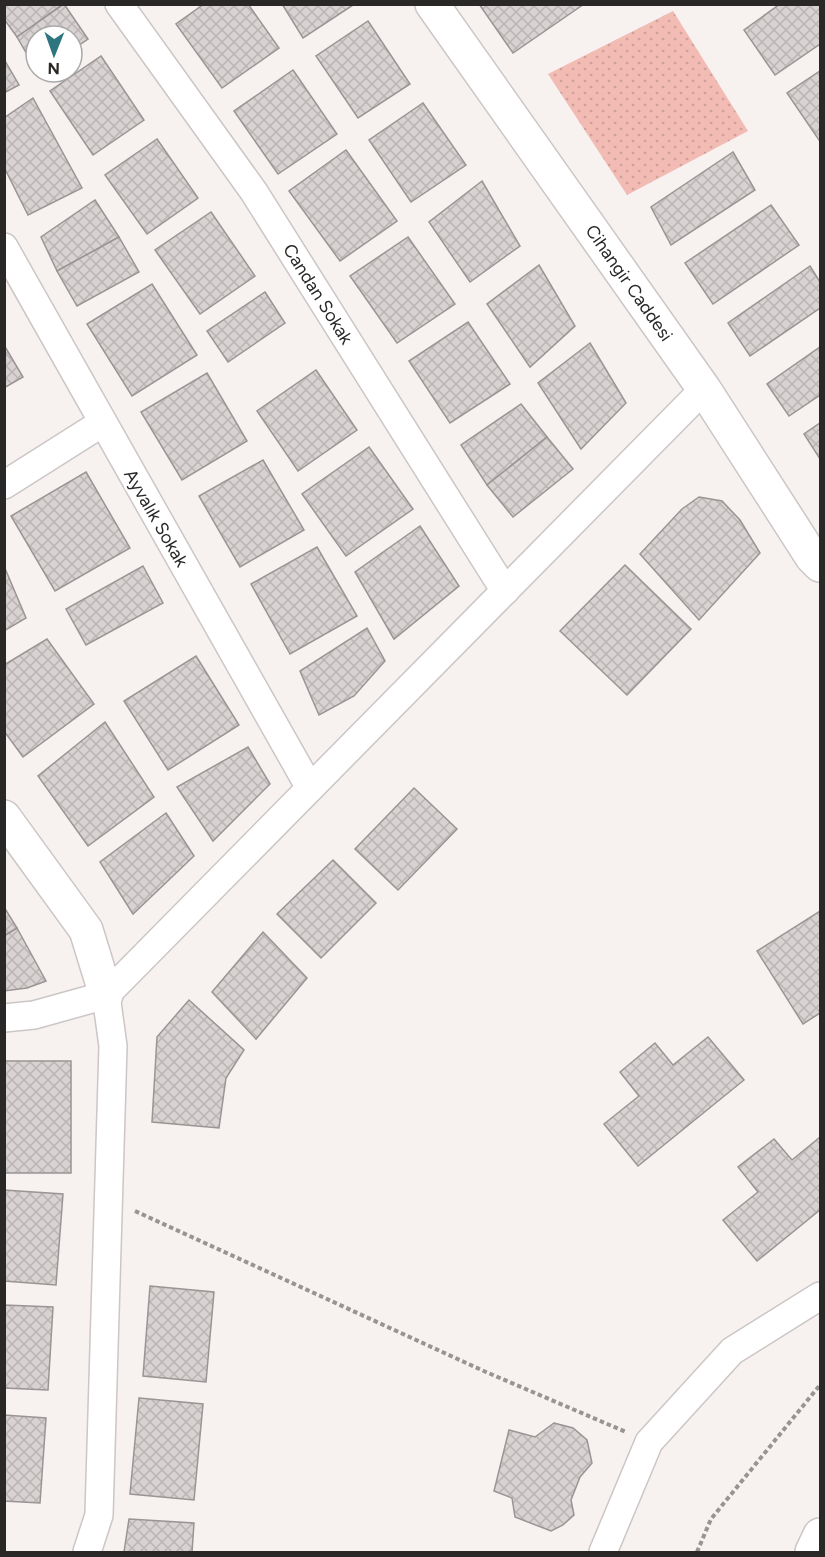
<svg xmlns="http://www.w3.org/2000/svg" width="825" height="1557" viewBox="0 0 825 1557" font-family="Figtree,sans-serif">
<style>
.park{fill:url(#park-dots)}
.building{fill:url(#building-cross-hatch);stroke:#9a9594;stroke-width:1.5}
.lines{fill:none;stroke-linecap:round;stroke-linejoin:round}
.street-casing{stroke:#ccc6c6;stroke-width:30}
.secondary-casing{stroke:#ccc6c6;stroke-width:36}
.primary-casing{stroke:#ccc6c6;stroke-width:36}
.path{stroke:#989493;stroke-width:4;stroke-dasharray:4.5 3;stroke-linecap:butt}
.street{stroke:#fff;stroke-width:27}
.secondary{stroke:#fff;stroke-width:33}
.primary{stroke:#fff;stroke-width:33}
.labels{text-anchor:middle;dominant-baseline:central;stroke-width:5;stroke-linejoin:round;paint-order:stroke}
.street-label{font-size:18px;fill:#2a2827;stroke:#fff}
</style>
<defs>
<pattern id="park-dots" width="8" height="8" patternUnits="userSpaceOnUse" patternTransform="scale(1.5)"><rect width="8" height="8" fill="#f2bbb3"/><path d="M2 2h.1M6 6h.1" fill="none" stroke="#d0a19a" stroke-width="1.8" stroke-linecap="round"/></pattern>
<pattern id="building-cross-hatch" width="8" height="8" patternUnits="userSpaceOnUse" patternTransform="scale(1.5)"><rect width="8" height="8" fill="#d8d3d2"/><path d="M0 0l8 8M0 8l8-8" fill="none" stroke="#bab5b4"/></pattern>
</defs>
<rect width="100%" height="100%" fill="#f7f1f0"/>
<path class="park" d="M673,11L748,131L627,195L548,74Z"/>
<g class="building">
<path d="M4,4H63L17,37L4,19Z"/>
<path d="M64,4L88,39L72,50V36H36V70L17,37Z"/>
<path d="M204,4H248L279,48L222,88L176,24Z"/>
<path d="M282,4H353V5L303,38Z"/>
<path d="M479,4H584L513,53Z"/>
<path d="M780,4H820V44L775,75L744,30Z"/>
<path d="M368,21L410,84L358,118L316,56Z"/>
<path d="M101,56L144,120L93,155L50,91Z"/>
<path d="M4,59L19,85L4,93Z"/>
<path d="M293,70L337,134L278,174L234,111Z"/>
<path d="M820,71V138L819,140L787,93Z"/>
<path d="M33,98L82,188L28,215L4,167V118Z"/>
<path d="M423,103L466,165L411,202L369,140Z"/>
<path d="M157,139L198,198L147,234L105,175Z"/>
<path d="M346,150L397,221L340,261L289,191Z"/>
<path d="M733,152L755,190L671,245L651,207Z"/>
<path d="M482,181L520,246L470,282L429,222Z"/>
<path d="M95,200L119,237L57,271L41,237Z"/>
<path d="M771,205L799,245L713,304L685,263Z"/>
<path d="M211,212L255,276L200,314L155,250Z"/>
<path d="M119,237L139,272L77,306L57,271Z"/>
<path d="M408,237L455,304L397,343L350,276Z"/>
<path d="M539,265L575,326L530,367L487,304Z"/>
<path d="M810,266L820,282V308L750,356L728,323Z"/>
<path d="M152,284L197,355L132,396L87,324Z"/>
<path d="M265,292L285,323L228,362L207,331Z"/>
<path d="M468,322L510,384L450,423L409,361Z"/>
<path d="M590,343L626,403L581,449L538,383Z"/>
<path d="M4,345L23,377L4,388Z"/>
<path d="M820,347V395L789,416L767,384Z"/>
<path d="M316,370L357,430L298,471L257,411Z"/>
<path d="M207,373L247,441L182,480L141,412Z"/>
<path d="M521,404L547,437L487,485L461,445Z"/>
<path d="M820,423V459L804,434Z"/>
<path d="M547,437L573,469L513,517L487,485Z"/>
<path d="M369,447L413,509L346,556L302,494Z"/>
<path d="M263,460L304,530L240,567L199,496Z"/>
<path d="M86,472L130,548L55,591L11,516Z"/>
<path d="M699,497L722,501L740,520L760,553L699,620L640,554L682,509Z"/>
<path d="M420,526L459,586L394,639L355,572Z"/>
<path d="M317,547L357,616L290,654L251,584Z"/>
<path d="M625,565L691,629L627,695L560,631Z"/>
<path d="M4,566L26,618L4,631Z"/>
<path d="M143,566L163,603L86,645L66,609Z"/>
<path d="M367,628L385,661L354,696L319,715L300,671Z"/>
<path d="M47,639L94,704L23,757L4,731V665Z"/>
<path d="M196,656L239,725L168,770L124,701Z"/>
<path d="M105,722L154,797L88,846L38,776Z"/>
<path d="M248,747L270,784L213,841L177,787Z"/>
<path d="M414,788L457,829L398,890L355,849Z"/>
<path d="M166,813L194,856L133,914L100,862Z"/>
<path d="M333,860L376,903L321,958L277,914Z"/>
<path d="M4,907L17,928L4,936Z"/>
<path d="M820,911V1013L803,1024L757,951Z"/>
<path d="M17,928L46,981L27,988L4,991V936Z"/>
<path d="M263,932L307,978L256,1039L212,992Z"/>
<path d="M189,1000L244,1050L226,1078L219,1128L152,1122L157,1037Z"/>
<path d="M708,1037L744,1080L638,1166L604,1124L639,1096L620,1072L655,1043L673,1065Z"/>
<rect x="4" y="1061" width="67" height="112"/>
<path d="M820,1137V1210L757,1261L723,1220L758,1192L738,1167L774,1139L792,1160Z"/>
<path d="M4,1190L63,1194L56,1285L4,1281Z"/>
<path d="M150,1286L214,1292L206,1382L143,1376Z"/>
<path d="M4,1305L53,1307L48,1390L4,1388Z"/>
<path d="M139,1398L203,1404L194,1500L130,1494Z"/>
<path d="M4,1415L46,1418L40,1503L4,1501Z"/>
<path d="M554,1423L573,1428L587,1440L592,1463L580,1477L571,1500L574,1515L563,1525L551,1531L515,1517L512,1498L494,1491L509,1430L535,1437Z"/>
<path d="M129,1519L194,1523L192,1552H124Z"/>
</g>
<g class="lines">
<g class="street-casing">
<g id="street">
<path d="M119,4L254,192L505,591"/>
<path d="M4,247L310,788"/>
<path d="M4,485L102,423"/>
<path d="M4,1018L34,1015L106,995L704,389"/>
<path d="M87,1552L99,1515L113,1046L106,995"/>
<path d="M603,1552L649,1442L732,1351L820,1296"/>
</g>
</g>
<g class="secondary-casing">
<g id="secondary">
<path d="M432,4L704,389L812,557L820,565"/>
<path d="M4,817L86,930L106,995"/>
</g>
</g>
<g class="primary-casing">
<path id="primary" d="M812,1552L820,1535"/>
</g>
<g class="path">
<path d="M135,1211L486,1372L626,1432"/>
<path d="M697,1552L711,1519L820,1385"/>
</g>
<use href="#street" class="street"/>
<use href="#secondary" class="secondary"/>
<use href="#primary" class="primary"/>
</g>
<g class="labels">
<g class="street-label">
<text transform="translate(629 283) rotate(55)">Cihangir Caddesi</text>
<text transform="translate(318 294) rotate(58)">Candan Sokak</text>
<text transform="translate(156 518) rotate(60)">Ayvalık Sokak</text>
</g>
</g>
<rect width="825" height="1557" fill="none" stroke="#2a2827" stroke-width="12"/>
<g transform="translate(54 54) rotate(181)"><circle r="28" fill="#ffffff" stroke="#aaa9a9" stroke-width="1.5"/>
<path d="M0-4.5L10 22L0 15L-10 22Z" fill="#2d757f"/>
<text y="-9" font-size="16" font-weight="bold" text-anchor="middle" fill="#2a2827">N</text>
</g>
</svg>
